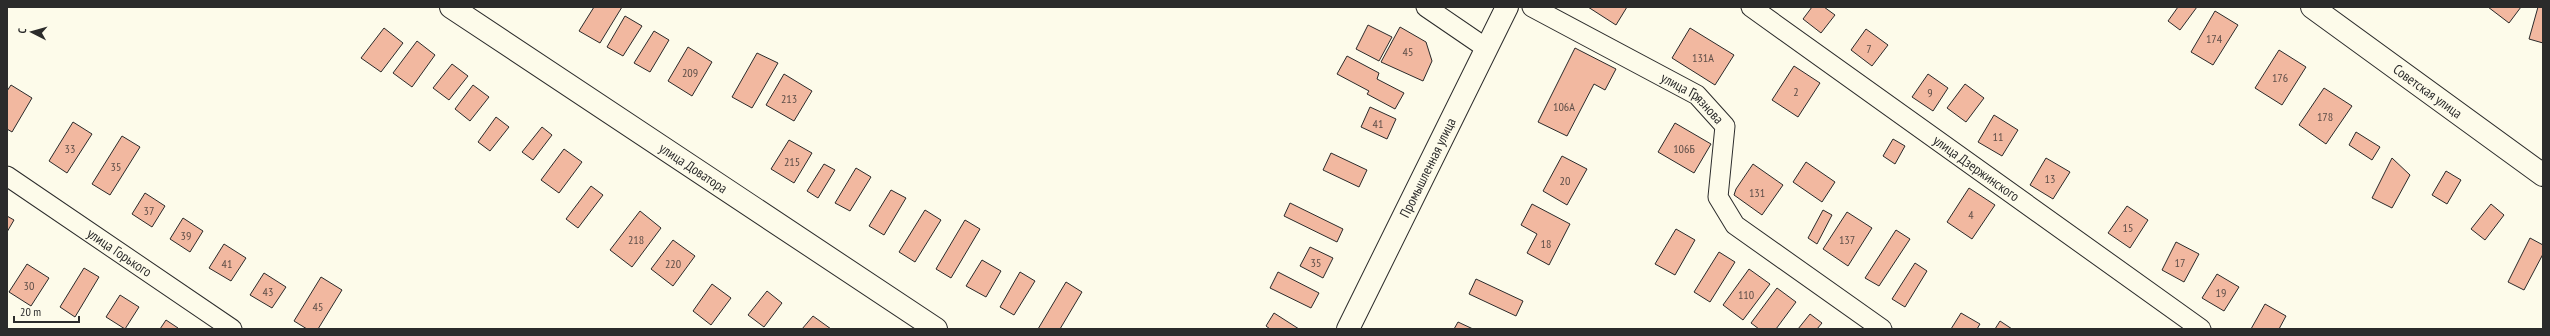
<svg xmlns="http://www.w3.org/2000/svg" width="2550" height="336" viewBox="0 0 2550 336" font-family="'PT Sans Narrow',sans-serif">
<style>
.building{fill:#f2b8a0;stroke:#2b2b2b}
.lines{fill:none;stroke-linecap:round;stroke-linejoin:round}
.minor-casing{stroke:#2b2b2b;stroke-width:21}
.tertiary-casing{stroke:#2b2b2b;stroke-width:24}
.secondary-casing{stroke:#2b2b2b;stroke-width:24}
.minor{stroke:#fdfbea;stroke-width:19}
.tertiary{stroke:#fdfbea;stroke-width:22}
.secondary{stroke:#fdfbea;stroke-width:22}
.labels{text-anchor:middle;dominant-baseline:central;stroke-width:3;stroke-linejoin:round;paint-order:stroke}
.number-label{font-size:12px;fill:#5d4e48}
.street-label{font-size:14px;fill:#2b2b2b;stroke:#fdfbea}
</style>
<rect width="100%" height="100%" fill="#fdfbea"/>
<g class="building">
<path d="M594,7H622L600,43L579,31Z"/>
<path d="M1588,7H1627L1616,25Z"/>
<path d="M1812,7H1824L1835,15L1821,33L1803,19Z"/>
<path d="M2178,7H2197L2180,30L2168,21Z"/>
<path d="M2488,7H2521L2509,23Z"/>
<path d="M2538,7H2543V43L2529,39Z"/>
<path d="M2215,11L2238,25L2213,65L2191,52Z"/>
<path d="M625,16L642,26L623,56L607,47Z"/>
<path d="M1368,25L1392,37L1379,61L1356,49Z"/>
<path d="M1400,27L1426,42L1432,61L1423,81L1381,62Z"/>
<path d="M384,28L403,43L381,72L361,58Z"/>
<path d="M1690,28L1734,55L1715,85L1672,58Z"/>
<path d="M1866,29L1888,45L1872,66L1851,50Z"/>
<path d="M654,31L669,40L650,72L634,63Z"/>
<path d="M417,41L435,55L412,87L393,73Z"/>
<path d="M688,47L712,62L692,96L668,81Z"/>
<path d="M1575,48L1616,69L1605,90L1594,84L1567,136L1538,122Z"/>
<path d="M2279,50L2306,67L2282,105L2255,88Z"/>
<path d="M757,53L778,63L752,108L732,97Z"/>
<path d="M1347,56L1379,73L1377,79L1404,93L1395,109L1367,94L1369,91L1337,74Z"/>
<path d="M452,64L468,76L449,100L433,88Z"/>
<path d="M1794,66L1820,83L1798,117L1772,100Z"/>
<path d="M784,74L812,91L794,121L766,105Z"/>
<path d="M1928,74L1948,88L1933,111L1912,97Z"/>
<path d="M1965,84L1984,98L1966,122L1947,108Z"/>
<path d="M11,85L32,98L12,132L7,129V91Z"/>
<path d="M473,85L489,97L470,121L455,109Z"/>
<path d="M2324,88L2352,106L2326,144L2299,125Z"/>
<path d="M1370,107L1396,119L1387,139L1361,127Z"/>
<path d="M1994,115L2018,130L2002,156L1978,142Z"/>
<path d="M496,117L509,127L490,151L478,142Z"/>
<path d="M73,122L92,134L67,173L49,161Z"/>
<path d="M1675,123L1711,144L1694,173L1658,152Z"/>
<path d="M542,127L552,135L533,160L522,152Z"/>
<path d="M2356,132L2380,147L2372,160L2349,145Z"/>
<path d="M122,136L140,147L110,195L92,184Z"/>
<path d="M1893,139L1905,146L1895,164L1883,156Z"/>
<path d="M789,140L812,153L794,183L771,169Z"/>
<path d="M564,149L582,162L559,193L541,180Z"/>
<path d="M1331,153L1367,170L1359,187L1323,170Z"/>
<path d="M1562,156L1587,169L1567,205L1543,191Z"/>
<path d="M2046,158L2070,172L2053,199L2030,185Z"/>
<path d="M2392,158L2410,175L2392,208L2372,198Z"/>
<path d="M1806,162L1835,182L1822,202L1793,182Z"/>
<path d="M824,164L835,170L818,198L807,191Z"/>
<path d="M1753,164L1783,185L1762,215L1734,195L1736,189Z"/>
<path d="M856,168L871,177L850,211L835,203Z"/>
<path d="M2446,171L2461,180L2447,204L2432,195Z"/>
<path d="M591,186L603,195L578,228L566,219Z"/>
<path d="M1969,188L1995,205L1972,239L1947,222Z"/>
<path d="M891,190L906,198L884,235L869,226Z"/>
<path d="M145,193L165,206L152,227L132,214Z"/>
<path d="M1290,203L1343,229L1337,242L1284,216Z"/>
<path d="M1532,204L1570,224L1549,265L1527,253L1537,234L1521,225Z"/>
<path d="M2491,204L2504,215L2485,240L2471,229Z"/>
<path d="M2127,206L2148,220L2130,248L2108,233Z"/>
<path d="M925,210L941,220L915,262L899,252Z"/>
<path d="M1823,210L1832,215L1817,244L1808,238Z"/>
<path d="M640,211L661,228L632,267L610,250Z"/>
<path d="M1847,212L1872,228L1848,266L1823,249Z"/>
<path d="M7,216L14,220L7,232Z"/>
<path d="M183,218L203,231L190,252L170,239Z"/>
<path d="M965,220L980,229L951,278L936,269Z"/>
<path d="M1676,229L1695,240L1675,275L1655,264Z"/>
<path d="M1896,230L1910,239L1879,286L1865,278Z"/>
<path d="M2530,238L2543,245V254L2524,290L2508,282Z"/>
<path d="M673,240L695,256L673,286L651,269Z"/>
<path d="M2176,242L2199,254L2184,282L2162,270Z"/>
<path d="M224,244L246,258L231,281L209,268Z"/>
<path d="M1310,247L1333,258L1323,278L1300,266Z"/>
<path d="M1719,252L1735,262L1710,302L1694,292Z"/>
<path d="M982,260L1001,271L986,297L966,286Z"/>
<path d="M1915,263L1927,271L1905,307L1892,299Z"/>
<path d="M27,264L49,278L31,306L9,292Z"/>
<path d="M84,268L99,277L75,317L60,307Z"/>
<path d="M1749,269L1770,284L1743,320L1723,305Z"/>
<path d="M1020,272L1035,281L1014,315L1000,307Z"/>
<path d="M1278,272L1319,293L1311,308L1270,288Z"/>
<path d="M264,273L286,287L272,308L250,295Z"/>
<path d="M2217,274L2239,287L2224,311L2202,298Z"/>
<path d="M321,277L342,290L318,329H307L294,321Z"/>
<path d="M1476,279L1523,301L1516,316L1469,294Z"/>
<path d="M1066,282L1082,292L1060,329H1038Z"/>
<path d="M712,284L731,298L711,325L693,311Z"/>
<path d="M1777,288L1796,302L1776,329H1759L1751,323Z"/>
<path d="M767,291L782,303L764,327L748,315Z"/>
<path d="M120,295L139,307L125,329L106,317Z"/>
<path d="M2265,304L2286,316L2279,329H2251Z"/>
<path d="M1274,313L1299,329H1270L1266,326Z"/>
<path d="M1961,313L1980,324L1977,329H1951Z"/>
<path d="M1810,314L1822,323L1817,329H1798Z"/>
<path d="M813,316L831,329H802Z"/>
<path d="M166,320L178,328L177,329H160Z"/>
<path d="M2000,321L2012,329H1995Z"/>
<path d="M1458,322L1473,329H1454Z"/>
</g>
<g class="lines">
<g class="minor-casing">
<g id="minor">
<path d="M1426,7L1486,48"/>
<path id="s1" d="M1532,7L1697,95L1725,126L1718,197L1735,225L1882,329"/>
<path id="s2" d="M1751,7L2201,329"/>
<path id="s3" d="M7,176L232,329"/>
</g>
</g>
<g class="tertiary-casing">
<g id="tertiary">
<path id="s4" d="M451,7L936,329"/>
<path id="s5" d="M2312,7L2543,175"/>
</g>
</g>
<g class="secondary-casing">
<g id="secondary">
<path id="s6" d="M1348,329L1507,7"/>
</g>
</g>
<use href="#minor" class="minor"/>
<use href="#tertiary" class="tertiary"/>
<use href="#secondary" class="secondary"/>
</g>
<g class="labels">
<g class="number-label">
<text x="2214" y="38">174</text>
<text x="1869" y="48">7</text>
<text x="1408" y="51">45</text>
<text x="1703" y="57">131А</text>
<text x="690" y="72">209</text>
<text x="2280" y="77">176</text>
<text x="1796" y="91">2</text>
<text x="1930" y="92">9</text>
<text x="789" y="98">213</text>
<text x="1564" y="106">106А</text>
<text x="2325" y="116">178</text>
<text x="1378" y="123">41</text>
<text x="1998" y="136">11</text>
<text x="70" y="148">33</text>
<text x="1684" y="148">106Б</text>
<text x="792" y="161">215</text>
<text x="116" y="166">35</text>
<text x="2050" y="178">13</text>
<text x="1565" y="180">20</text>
<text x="1757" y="192">131</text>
<text x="149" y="210">37</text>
<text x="1971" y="214">4</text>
<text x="2128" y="227">15</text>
<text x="186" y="235">39</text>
<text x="636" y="239">218</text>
<text x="1847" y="239">137</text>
<text x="1546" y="243">18</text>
<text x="1316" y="262">35</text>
<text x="2180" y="262">17</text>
<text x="227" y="263">41</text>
<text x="673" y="263">220</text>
<text x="29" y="285">30</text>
<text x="268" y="291">43</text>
<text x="2221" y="292">19</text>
<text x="1746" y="294">110</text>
<text x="318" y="306">45</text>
</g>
<g class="street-label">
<text stroke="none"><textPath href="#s5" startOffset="143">Советская улица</textPath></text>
<text stroke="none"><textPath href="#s1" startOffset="185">улица Грязнова</textPath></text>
<text stroke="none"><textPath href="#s4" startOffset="291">улица Доватора</textPath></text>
<text stroke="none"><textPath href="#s6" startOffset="180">Промышленная улица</textPath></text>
<text stroke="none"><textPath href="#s2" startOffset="277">улица Дзержинского</textPath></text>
<text stroke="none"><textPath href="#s3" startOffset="136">улица Горького</textPath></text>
</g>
</g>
<rect width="2550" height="336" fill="none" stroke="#2b2b2b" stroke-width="16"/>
<g transform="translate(32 32) rotate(276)" stroke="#fdfbea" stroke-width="3" paint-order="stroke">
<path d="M0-3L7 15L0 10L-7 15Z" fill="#2b2b2b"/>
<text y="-6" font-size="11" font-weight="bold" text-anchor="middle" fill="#2b2b2b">С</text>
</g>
<path d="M14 316v6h65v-6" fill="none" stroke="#2b2b2b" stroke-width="2"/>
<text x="20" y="316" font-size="12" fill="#2b2b2b" stroke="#fdfbea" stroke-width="3" paint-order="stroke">20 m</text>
</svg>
